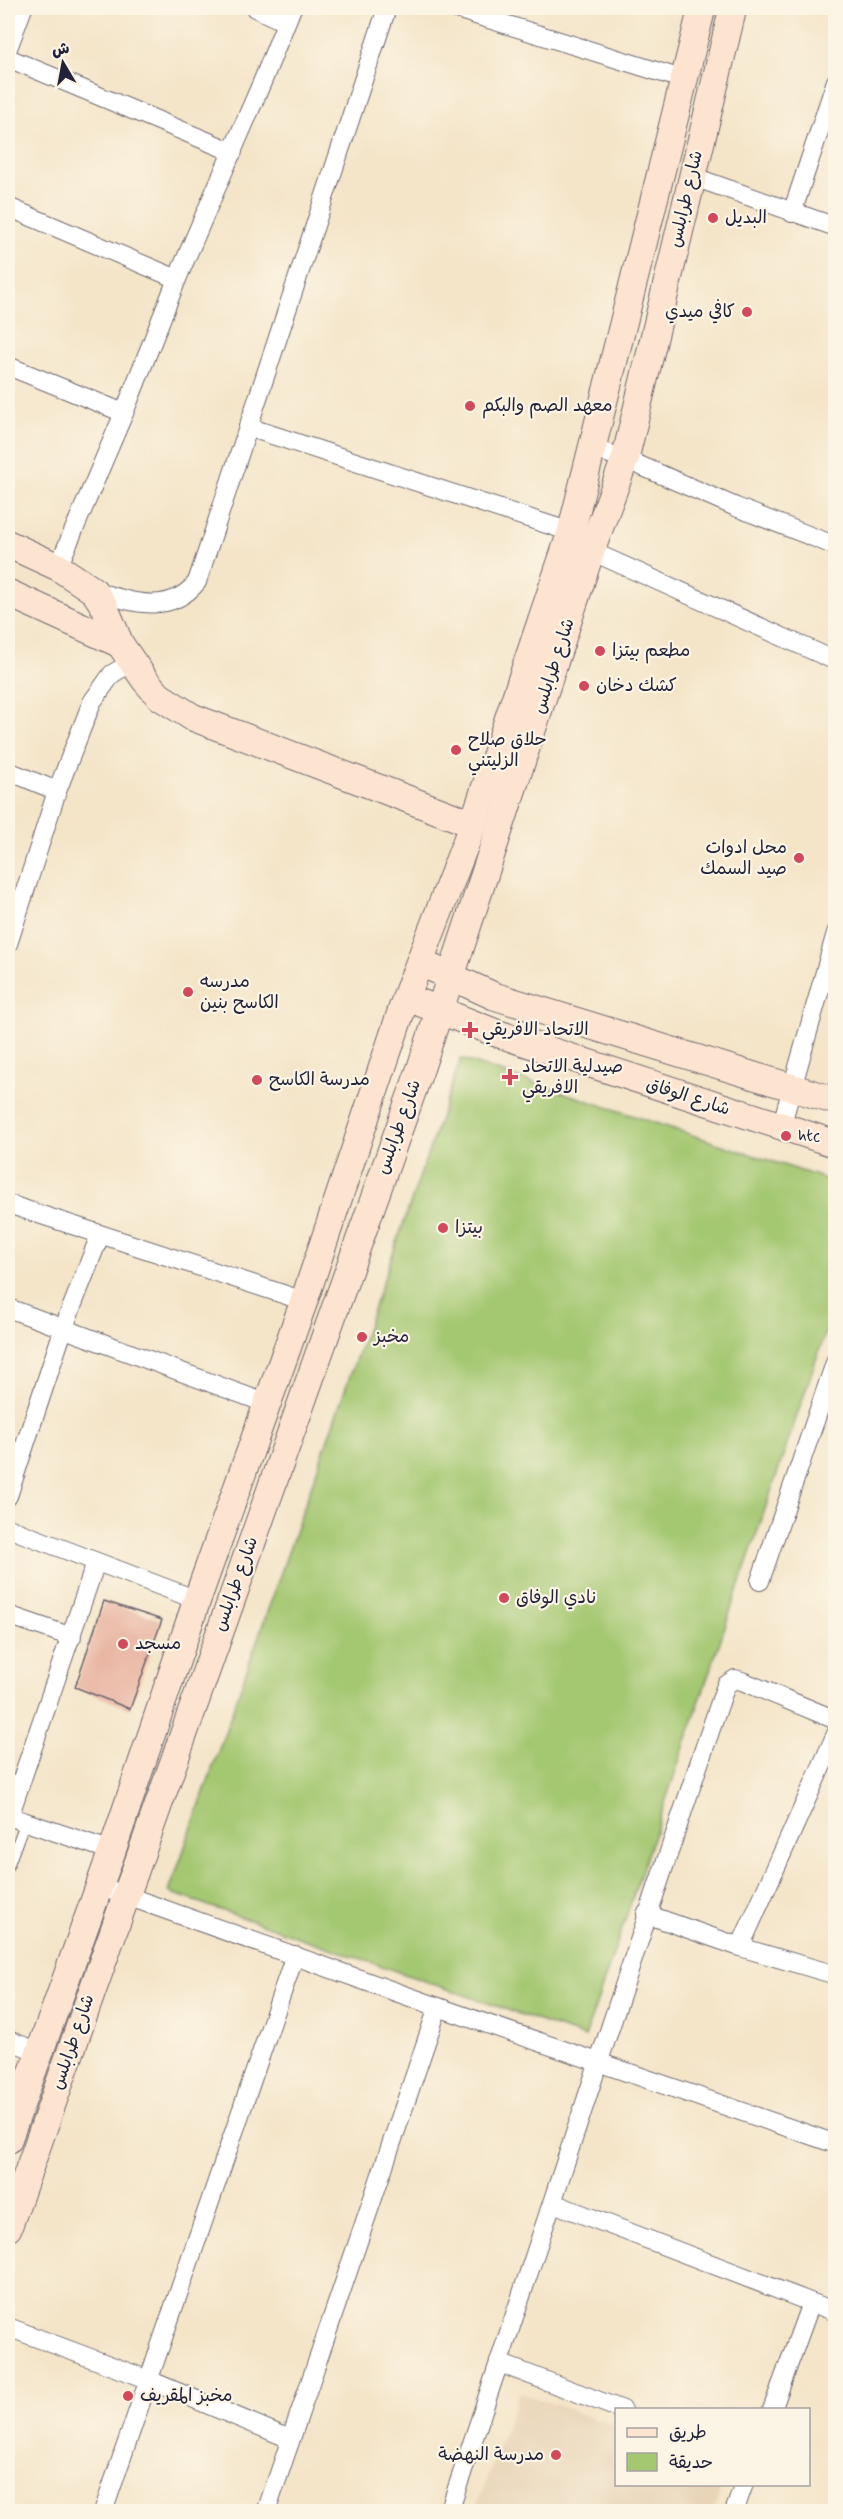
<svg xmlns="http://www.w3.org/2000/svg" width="843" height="2519" viewBox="0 0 843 2519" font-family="Mynerve,'Playpen Sans Arabic',sans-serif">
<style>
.built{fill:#e8d4b7}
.green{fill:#a4c771;stroke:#637456;stroke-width:1.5}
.building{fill:#e9b4a2}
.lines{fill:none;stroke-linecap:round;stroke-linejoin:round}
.lane-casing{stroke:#6c666d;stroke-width:11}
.street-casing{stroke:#6c666d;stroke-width:20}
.secondary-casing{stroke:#6c666d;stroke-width:29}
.lane{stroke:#fff;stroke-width:9}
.street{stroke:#fff;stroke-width:18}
.secondary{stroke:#fde4d0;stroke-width:27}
.poi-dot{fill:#d1495b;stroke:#fcf5e5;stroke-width:2}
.labels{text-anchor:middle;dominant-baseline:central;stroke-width:4.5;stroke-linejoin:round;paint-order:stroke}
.street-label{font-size:18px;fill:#22223b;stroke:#fcf5e5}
.poi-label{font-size:18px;fill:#22223b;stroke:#fcf5e5;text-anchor:start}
</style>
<rect width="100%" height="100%" fill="#fcf5e5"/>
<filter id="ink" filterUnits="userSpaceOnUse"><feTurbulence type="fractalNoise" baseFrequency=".0167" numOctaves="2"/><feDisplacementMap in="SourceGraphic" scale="12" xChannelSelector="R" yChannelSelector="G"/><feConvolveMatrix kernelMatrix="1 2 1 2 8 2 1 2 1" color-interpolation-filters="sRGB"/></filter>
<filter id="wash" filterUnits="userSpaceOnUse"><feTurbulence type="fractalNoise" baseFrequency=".008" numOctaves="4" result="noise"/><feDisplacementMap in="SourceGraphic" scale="24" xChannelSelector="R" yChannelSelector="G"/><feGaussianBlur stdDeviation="1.35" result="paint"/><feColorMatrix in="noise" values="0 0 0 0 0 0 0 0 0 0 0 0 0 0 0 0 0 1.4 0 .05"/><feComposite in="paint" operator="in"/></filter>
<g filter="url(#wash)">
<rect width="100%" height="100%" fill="#f4e5c9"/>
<path class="built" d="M519,2392L616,2426V2484L722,2485L713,2511H475Z"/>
<path class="green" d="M461,1059L835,1182V1304L585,2037L169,1892Z"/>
<g id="blocks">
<path class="building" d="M104,1601L162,1620L130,1709L75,1687Z"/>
</g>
</g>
<g filter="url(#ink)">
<use href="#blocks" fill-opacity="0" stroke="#6c666d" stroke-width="1.5"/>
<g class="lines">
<g class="lane-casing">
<path id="lane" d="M8,1868L25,1822"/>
</g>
<g class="street-casing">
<g id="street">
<path d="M255,8L285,22"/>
<path d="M453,8L682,79"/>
<path d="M8,48L23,8"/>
<path d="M8,58L233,152"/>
<path d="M691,176L836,227"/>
<path d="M8,207L177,279"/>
<path d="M792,213L836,81"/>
<path d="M8,366L124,413"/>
<path d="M248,427L571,532"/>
<path d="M591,448L625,459L736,507L836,546"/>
<path d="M591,551L836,661"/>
<path d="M58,567L124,413L177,279L263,80L292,8"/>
<path d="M94,591C129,601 169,617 197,582L387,8"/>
<path d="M8,771L57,791"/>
<path d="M8,944L57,791L92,702L112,674L132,662"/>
<path d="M781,1127L836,933"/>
<path d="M8,1204L304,1301"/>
<path d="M8,1308L268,1404"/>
<path d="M8,1496L64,1327L100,1235"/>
<path d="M8,1528L197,1600"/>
<path d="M760,1581L836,1360"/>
<path d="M8,1615L72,1637"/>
<path d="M8,1816L112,1851"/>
<path d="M9,1817L96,1562"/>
<path d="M99,1886L438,2007L836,2144"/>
<path d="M646,1914L740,1947L836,1975"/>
<path d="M740,1947L836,1734"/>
<path d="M8,2040L39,2052"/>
<path d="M553,2203L836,2312"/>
<path d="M8,2327L149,2380L290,2439"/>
<path d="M499,2363L623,2410"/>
<path d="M772,2410L811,2303"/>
<path d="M103,2512L295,1955"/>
<path d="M266,2512L438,2007"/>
<path d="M449,2512C542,2236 631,1959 726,1685L735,1679L742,1681L836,1720"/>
<path d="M734,2512L744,2484"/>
</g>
</g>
<g class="secondary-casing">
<g id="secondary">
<path d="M8,544L58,567L94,591L104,606L120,644L145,680L159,696L192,717L473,824"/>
<path d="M8,593L120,644"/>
<path d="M432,968L494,996L836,1101"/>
<path d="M421,1003L496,1033L836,1144"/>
<path d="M8,2140L112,1851L197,1600L304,1301L406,997L473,824L571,532L702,8"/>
<path d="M8,2228L421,1067L591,551L625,459L733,8"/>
</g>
</g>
<use href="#lane" class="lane"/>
<use href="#street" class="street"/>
<use href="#secondary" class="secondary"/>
</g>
</g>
<g class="poi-dot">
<circle cx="713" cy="218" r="6"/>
<circle cx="747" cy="312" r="6"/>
<circle cx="470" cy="406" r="6"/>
<circle cx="600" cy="651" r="6"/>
<circle cx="584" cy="686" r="6"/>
<circle cx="456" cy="750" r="6"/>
<circle cx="799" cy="858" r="6"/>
<circle cx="188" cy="992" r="6"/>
<path d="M467 1021h6v6h6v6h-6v6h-6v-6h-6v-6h6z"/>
<path d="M507 1068h6v6h6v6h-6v6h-6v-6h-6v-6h6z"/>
<circle cx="257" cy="1080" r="6"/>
<circle cx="786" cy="1136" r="6"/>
<circle cx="443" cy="1228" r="6"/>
<circle cx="362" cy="1337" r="6"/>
<circle cx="504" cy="1598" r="6"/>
<circle cx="123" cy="1644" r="6"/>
<circle cx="128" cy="2396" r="6"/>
<circle cx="556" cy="2455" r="6"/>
</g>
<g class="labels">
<g class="street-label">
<text transform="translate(686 199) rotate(-77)">شارع طرابلس</text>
<text transform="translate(554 666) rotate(-72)">شارع طرابلس</text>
<text transform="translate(688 1097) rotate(18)">شارع الوفاق</text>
<text transform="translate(399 1127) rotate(-70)">شارع طرابلس</text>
<text transform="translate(236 1584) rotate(-70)">شارع طرابلس</text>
<text transform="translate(73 2042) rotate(-71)">شارع طرابلس</text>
</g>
<g class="poi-label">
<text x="725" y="218">البديل</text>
<text x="735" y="312" text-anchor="end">كافي ميدي</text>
<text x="482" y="406">معهد الصم والبكم</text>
<text x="612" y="651">مطعم بيتزا</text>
<text x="596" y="686">كشك دخان</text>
<text x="468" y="740">حلاق صلاح<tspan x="468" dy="21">الزليتني</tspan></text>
<text x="787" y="848" text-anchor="end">محل ادوات<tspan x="787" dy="21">صيد السمك</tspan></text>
<text x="200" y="982">مدرسه<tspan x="200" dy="21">الكاسح بنين</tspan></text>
<text x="482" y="1030">الاتحاد الافريقي</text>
<text x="522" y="1067">صيدلية الاتحاد<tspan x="522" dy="21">الافريقي</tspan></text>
<text x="269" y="1080">مدرسة الكاسح</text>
<text x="798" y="1136">htc</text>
<text x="455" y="1228">بيتزا</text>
<text x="374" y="1337">مخبز</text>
<text x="516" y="1598">نادي الوفاق</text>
<text x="135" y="1644">مسجد</text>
<text x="140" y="2396">مخبز المقريف</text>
<text x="544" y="2455" text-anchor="end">مدرسة النهضة</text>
</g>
</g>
<rect width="843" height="2519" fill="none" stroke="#fcf5e5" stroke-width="30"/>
<rect x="615" y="2408" width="195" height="78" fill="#fcf5e5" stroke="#a5a1a1" stroke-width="1.5"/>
<rect x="627" y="2428" width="30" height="9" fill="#fde4d0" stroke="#a5a1a1" stroke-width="1.5"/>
<text x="669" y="2438" font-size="18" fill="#22223b">طريق</text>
<rect x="627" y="2453" width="30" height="18" fill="#a4c771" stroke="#a5a1a1" stroke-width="1.5"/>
<text x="669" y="2468" font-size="18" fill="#22223b">حديقة</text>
<g transform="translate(63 63) rotate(350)" stroke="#fcf5e5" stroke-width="4.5" paint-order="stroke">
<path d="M0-4.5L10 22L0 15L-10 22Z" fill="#22223b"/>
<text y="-9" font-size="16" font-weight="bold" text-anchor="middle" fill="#22223b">ش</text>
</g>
</svg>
